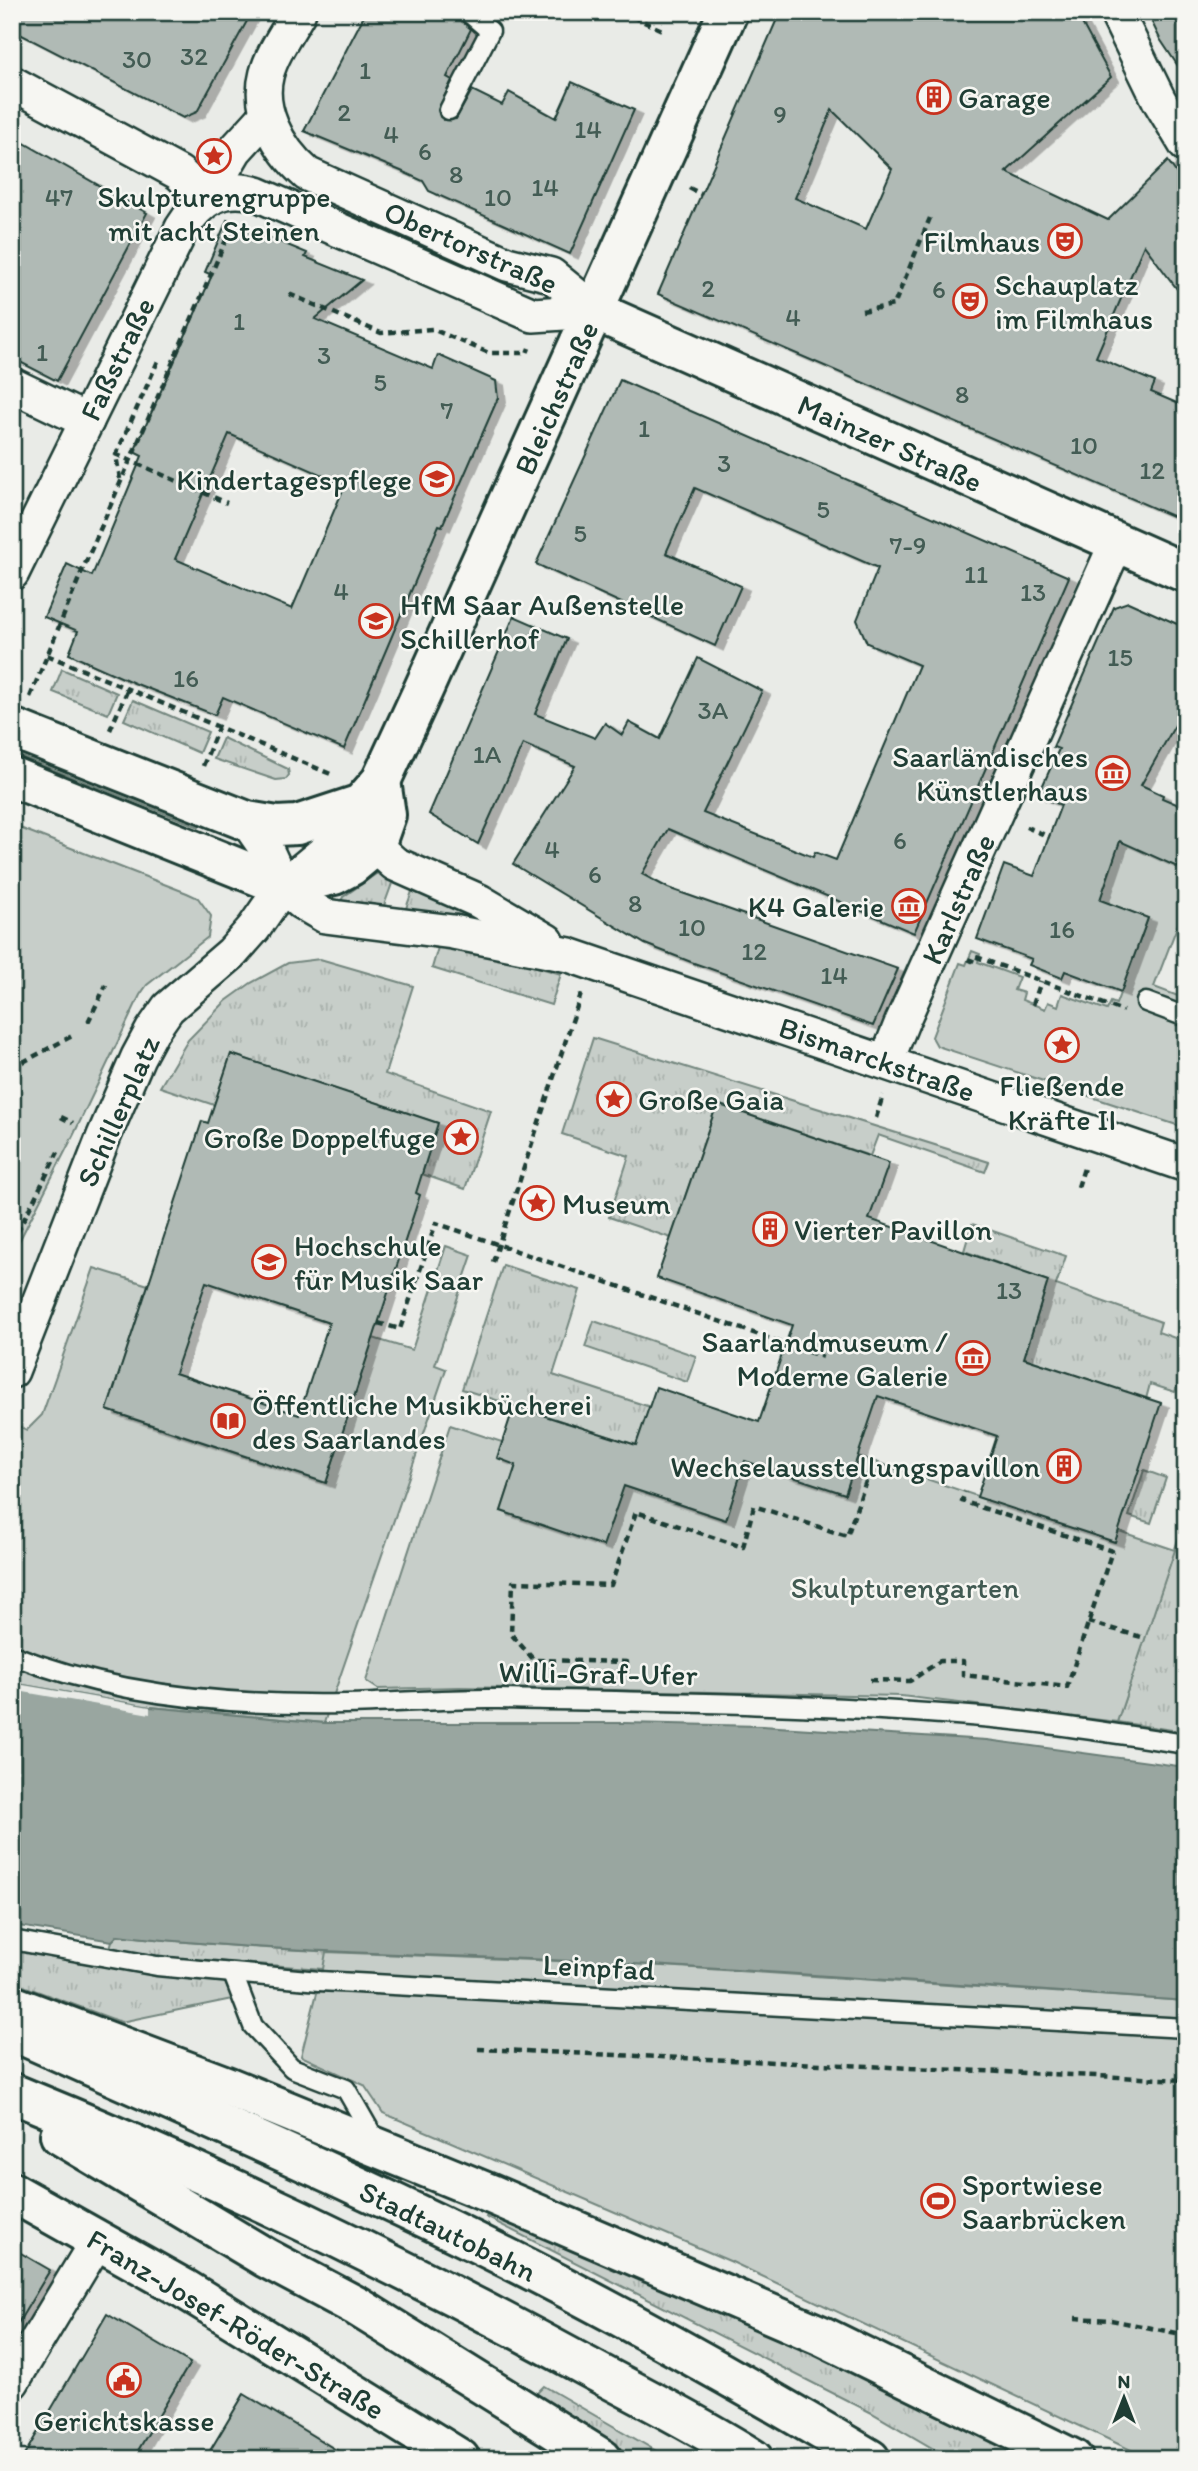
<svg xmlns="http://www.w3.org/2000/svg" width="1198" height="2471" viewBox="0 0 1198 2471" font-family="Itim,sans-serif">
<style>
.grass{fill:url(#grass-tufts);stroke:#73867e;stroke-width:2}
.park{fill:#c7cec9;stroke:#73867e;stroke-width:2}
.water{fill:#99a6a0;stroke:#687c75;stroke-width:2}
.pier{fill:#e9ebe7}
.building{fill:#b0bab5;stroke:#1f3d34;stroke-width:2;fill-rule:evenodd;filter:url(#shadow)}
.lines{fill:none;stroke-linecap:round;stroke-linejoin:round}
.lane-casing{stroke:#1f3d34;stroke-width:23}
.street-casing{stroke:#1f3d34;stroke-width:38}
.secondary-casing{stroke:#1f3d34;stroke-width:44}
.primary-casing{stroke:#1f3d34;stroke-width:44}
.highway-casing{stroke:#1f3d34;stroke-width:44}
.path{stroke:#1f3d34;stroke-width:4.5;stroke-dasharray:7 5;stroke-linecap:butt}
.lane{stroke:#f6f6f2;stroke-width:18}
.street{stroke:#f6f6f2;stroke-width:33}
.secondary{stroke:#f6f6f2;stroke-width:38}
.primary{stroke:#f6f6f2;stroke-width:38}
.highway{stroke:#f6f6f2;stroke-width:38}
.labels{text-anchor:middle;dominant-baseline:central;stroke-width:5;stroke-linejoin:round;paint-order:stroke}
.number-label{font-size:26px;fill:#435c54}
.poi-label{font-size:30px;fill:#1f3d34;stroke:#f6f6f2;text-anchor:start}
.street-label{font-size:30px;fill:#1f3d34;stroke:#f6f6f2}
.park-label{font-size:30px;fill:#415a52;stroke:#f6f6f2}
</style>
<defs>
<pattern id="grass-tufts" width="24" height="20" patternUnits="userSpaceOnUse" patternTransform="scale(1.75)"><rect width="24" height="20" fill="#c7cec9"/><path d="M3 7l-1-3M5 7V3M7 7l1-3M15 17l-1-3M17 17v-4M19 17l1-3" fill="none" stroke="#aab2ad"/></pattern>
<filter id="shadow"><feDropShadow dx="8" dy="4.5" stdDeviation="0" flood-color="#0004"/></filter>
</defs>
<rect width="100%" height="100%" fill="#e9ebe7"/>
<filter id="ink" filterUnits="userSpaceOnUse"><feTurbulence type="fractalNoise" baseFrequency=".0143" numOctaves="2"/><feDisplacementMap in="SourceGraphic" scale="14" xChannelSelector="R" yChannelSelector="G"/><feConvolveMatrix kernelMatrix="1 2 1 2 8 2 1 2 1" color-interpolation-filters="sRGB"/></filter>
<g filter="url(#ink)">
<g class="grass">
<path d="M62,669L117,693L108,714L53,692Z"/>
<path d="M133,700L208,732L199,753L124,720Z"/>
<path d="M223,738L288,769L289,775L286,779L276,780L214,759Z"/>
<path d="M12,739L203,817L199,827L12,753Z"/>
<path d="M382,873L394,878L382,911L343,905L341,901L343,897L376,874Z"/>
<path d="M414,886L489,923L404,914Z"/>
<path d="M439,944L496,955L561,974L551,1005L432,968Z"/>
<path d="M320,959L413,986L385,1074L491,1111L465,1189L422,1174L437,1123L231,1054L214,1105L160,1087L188,1040L226,1001L251,983L288,963Z"/>
<path d="M593,1038L989,1162L985,1172L878,1135L870,1156L717,1104L671,1238L609,1217L629,1156L562,1134Z"/>
<path d="M972,1224L1066,1256L1056,1285L1161,1322L1158,1332L1186,1342V1362L1175,1392L1150,1384L1146,1399L1024,1358L1048,1281L964,1251Z"/>
<path d="M503,1265L580,1290L553,1375L650,1407L636,1445L462,1389Z"/>
<path d="M594,1321L696,1356L687,1382L585,1347Z"/>
<path d="M1144,1470L1166,1478L1151,1523L1129,1516Z"/>
<path d="M1186,1516V1732L1117,1722Z"/>
<path d="M118,1935C289,1955 460,1955 631,1964C765,1970 899,1981 1033,1990L323,1969L159,1957L110,1948L112,1941Z"/>
<path d="M12,1950L154,1975L225,1982L232,1999L121,2022L12,1982Z"/>
<path d="M491,2209L755,2322L1034,2459H951L872,2413L486,2217Z"/>
<path d="M544,2386L670,2459H637L536,2394Z"/>
</g>
<g class="park">
<path d="M1095,820L1186,871V903L1154,987L1186,999V1128L937,1046L932,1037L960,963L966,965L972,951L980,954L978,962L1019,977L1014,990L1024,993L1022,1000L1045,1009L1048,1002L1058,1006L1062,994L1107,1010L1111,1002L1116,1004L1148,918L1092,897L1106,883L1113,863Z"/>
<path d="M12,825L187,893L198,898L211,916L208,937L147,985L140,995L74,1134L12,1255Z"/>
<path d="M446,1246L472,1255L435,1365L446,1369L324,1723L150,1707L12,1683V1423L27,1430L42,1415L94,1268L148,1285L107,1410L326,1483L373,1338L412,1350Z"/>
<path d="M450,1425L502,1442L516,1465L501,1511L624,1486L725,1520L745,1461L845,1494L858,1456L1114,1542L1119,1531L1175,1550L1117,1722L901,1696L460,1687L378,1689L366,1681Z"/>
<path d="M326,1952L633,1964L1186,2001V2459H1150L732,2262L383,2113L364,2085L301,2056L323,1969Z"/>
</g>
<path class="water" d="M12,1683L150,1707L324,1723H624L762,1726L987,1740L1186,1767V2001C1002,1988 818,1974 633,1964C462,1954 289,1955 118,1935L112,1941L12,1925Z"/>
<path class="pier" d="M12,1683L150,1707V1714L12,1690Z"/>
<g class="building">
<path d="M12,12H252L197,112L183,118L12,30Z"/>
<path d="M366,12H457L460,20L471,29L447,77L452,80L438,110L440,117L444,120L456,119L472,90L502,105L509,92L556,118L572,82L634,110L570,254L429,191L423,181L401,171L304,131Z"/>
<path d="M780,12H1076L1111,77L1006,172L1108,220L1168,161L1186,187V301L1144,245L1096,357L1155,382L1151,392L1186,407V522L658,294ZM832,110L892,169L866,229L795,198Z"/>
<path d="M1147,12H1186V78L1160,39Z"/>
<path d="M12,136L147,213L57,381L12,358Z"/>
<path d="M227,220L307,253L305,257L362,280L315,319L433,369L438,355L496,381L498,398L442,526L439,525L344,749L223,697L215,715L134,683L69,654L78,631L44,617L67,564L92,576L142,456L134,452L212,275L205,272ZM229,434L345,485L292,609L175,559Z"/>
<path d="M620,380L1069,577L914,933L668,829L642,874L668,888L898,969L873,1026L691,962L645,944L513,864L575,766L523,744L478,844L429,814L514,616L567,639L535,714L595,738L605,723L622,735L629,722L660,739L698,658L762,691L703,813L813,857L815,852L836,860L919,665L867,643L857,620L878,568L695,488L666,553L741,586L715,646L536,564Z"/>
<path d="M1128,602L1186,628V706L1141,785L1163,795L1162,798L1186,808V871L1120,841L1100,900L1148,918L1121,992L1065,971L1062,978L1029,965L1032,959L977,939L1004,865L1034,876L1061,805L1038,796L1059,749L1053,747L1114,607Z"/>
<path d="M231,1054L438,1123L416,1193L420,1195L326,1483L107,1410L202,1121L208,1123ZM206,1282L329,1323L299,1415L175,1373Z"/>
<path d="M717,1104L889,1163L869,1219L1048,1281L1024,1358L1161,1403L1115,1542L977,1497L997,1436L878,1396L845,1494L745,1461L726,1520L624,1486L603,1546L501,1511L516,1465L497,1458L514,1406L636,1445L656,1387L759,1422L792,1325L657,1278Z"/>
<path d="M12,2248L50,2270L12,2333Z"/>
<path d="M107,2314L190,2363L133,2459H22Z"/>
<path d="M244,2394L351,2459H205Z"/>
</g>
<g class="lines">
<g class="lane-casing">
<g id="lane">
<path d="M449,110L490,31L468,12"/>
<path d="M1146,1002L1186,1017"/>
<path d="M12,1655C115,1696 235,1706 345,1704C396,1703 448,1698 499,1699C651,1702 804,1703 956,1715C1033,1720 1110,1733 1186,1744"/>
<path d="M12,1940L157,1966L319,1981L1186,2028"/>
<path d="M233,1974L253,2026L292,2068L346,2089L377,2143"/>
</g>
</g>
<g class="street-casing">
<g id="street">
<path d="M299,12C276,52 251,79 272,127C280,146 291,160 307,174L507,264L551,275L595,311"/>
<path d="M1116,12L1159,100L1186,145"/>
<path d="M12,83L179,173L206,199L235,150L267,115"/>
<path d="M12,385L87,421"/>
<path d="M12,573L182,228C200,199 223,184 257,194L533,315L595,311"/>
<path d="M247,821L265,847L283,886L301,902L325,916L453,932L569,955L1186,1165"/>
<path d="M366,823L375,846L395,864L479,901L547,941"/>
<path d="M886,1062L902,1022L1116,544"/>
<path d="M12,1371L104,1136L138,1057L152,1031L168,1008L232,953L254,928L283,886L329,848L361,804"/>
<path d="M12,2382L97,2241"/>
</g>
</g>
<g class="secondary-casing">
<path id="secondary" d="M12,2192L183,2288L460,2459"/>
</g>
<g class="primary-casing">
<g id="primary">
<path d="M595,311L1186,573"/>
<path d="M12,728L247,821L277,826L297,825L361,804L381,781L424,688L728,12"/>
<path d="M12,777L283,886L334,875L351,866L375,846L386,815L381,781"/>
</g>
</g>
<g class="highway-casing">
<g id="highway">
<path d="M12,2005L229,2087L491,2194L822,2336L1073,2459"/>
<path d="M15,2032C199,2115 386,2194 566,2288C669,2342 770,2399 870,2459"/>
<path d="M12,2093C207,2172 397,2263 582,2364C639,2395 698,2424 753,2459"/>
<path d="M60,2135L266,2258L358,2307L602,2459"/>
</g>
</g>
<g class="path">
<path d="M622,12L662,30"/>
<path d="M689,188L701,194"/>
<path d="M289,294L381,333L432,329L489,353H527L529,348"/>
<path d="M862,311L894,305L930,218"/>
<path d="M115,454L227,503"/>
<path d="M120,479L116,455L158,361"/>
<path d="M47,655L333,775"/>
<path d="M30,697L82,571L232,226"/>
<path d="M110,730L128,689"/>
<path d="M203,766L218,728"/>
<path d="M1026,827L1050,837"/>
<path d="M968,959L972,961L974,956L1123,1011"/>
<path d="M1033,1005L1041,981"/>
<path d="M88,1022L106,985"/>
<path d="M12,1068L72,1036"/>
<path d="M61,1117L73,1123"/>
<path d="M876,1118L883,1095"/>
<path d="M1078,1187L1085,1165"/>
<path d="M12,1243L58,1152"/>
<path d="M493,1262L581,994"/>
<path d="M378,1323L400,1329L436,1223L823,1357"/>
<path d="M1088,1622L1145,1638"/>
<path d="M627,1675V1662L534,1660L511,1634L513,1582L611,1585L636,1512L743,1547L754,1506L847,1536L873,1461"/>
<path d="M870,1680L910,1681L940,1661H963V1675L1067,1687L1112,1551L962,1501L965,1492"/>
<path d="M478,2049L1186,2080"/>
<path d="M1075,2318L1111,2320L1186,2335"/>
</g>
<use href="#lane" class="lane"/>
<use href="#street" class="street"/>
<use href="#secondary" class="secondary"/>
<use href="#primary" class="primary"/>
<use href="#highway" class="highway"/>
</g>
</g>
<defs>
<g id="building-ring" transform="scale(1.75)"><circle r="9.5" fill="#f6f6f2" stroke="#c8321e" stroke-width="1.5"/><path d="M-4-6H4V6H1V3H-1V6H-4ZM-2.5-4.3h1.7v1.8h-1.7ZM.8-4.3h1.7v1.8H.8ZM-2.5-1h1.7V.8h-1.7ZM.8-1h1.7V.8H.8Z" fill="#c8321e"/></g>
<g id="sight-ring" transform="scale(1.75)"><circle r="9.5" fill="#f6f6f2" stroke="#c8321e" stroke-width="1.5"/><path d="M0-6L1.8-2.2L6-1.7L2.9 1.2L3.7 5.4L0 3.3L-3.7 5.4L-2.9 1.2L-6-1.7L-1.8-2.2Z" fill="#c8321e"/></g>
<g id="theatre-ring" transform="scale(1.75)"><circle r="9.5" fill="#f6f6f2" stroke="#c8321e" stroke-width="1.5"/><path d="M-5-5.5Q0-4 5-5.5V0Q5 5 0 6Q-5 5-5 0ZM-3.3-2.5H-1v1.5H-3.3ZM1-2.5H3.3v1.5H1ZM-2.8 1Q0 5.5 2.8 1Z" fill="#c8321e"/></g>
<g id="school-ring" transform="scale(1.75)"><circle r="9.5" fill="#f6f6f2" stroke="#c8321e" stroke-width="1.5"/><path d="M0-5L7-2L0 1L-7-2ZM-4 1L0 2.5L4 1V4Q0 6-4 4Z" fill="#c8321e"/></g>
<g id="university-ring" transform="scale(1.75)"><circle r="9.5" fill="#f6f6f2" stroke="#c8321e" stroke-width="1.5"/><path d="M0-5L7-2L0 1L-7-2ZM-4 1L0 2.5L4 1V4Q0 6-4 4Z" fill="#c8321e"/></g>
<g id="museum-ring" transform="scale(1.75)"><circle r="9.5" fill="#f6f6f2" stroke="#c8321e" stroke-width="1.5"/><path d="M0-6L6-3V-2H-6V-3ZM-5-1h2V3h-2ZM-1-1h2V3h-2ZM3-1h2V3H3ZM-6 4H6V6H-6Z" fill="#c8321e"/></g>
<g id="library-ring" transform="scale(1.75)"><circle r="9.5" fill="#f6f6f2" stroke="#c8321e" stroke-width="1.5"/><path d="M-6-4Q-3-5.5-.7-3.5V5Q-3 3-6 4ZM6-4Q3-5.5 .7-3.5V5Q3 3 6 4Z" fill="#c8321e"/></g>
<g id="stadium-ring" transform="scale(1.75)"><circle r="9.5" fill="#f6f6f2" stroke="#c8321e" stroke-width="1.5"/><path d="M0-5a6.5 5 0 1 0 0 10a6.5 5 0 1 0 0-10ZM-3.5-1.8h7v3.6h-7Z" fill="#c8321e"/></g>
<g id="civic-ring" transform="scale(1.75)"><circle r="9.5" fill="#f6f6f2" stroke="#c8321e" stroke-width="1.5"/><path d="M-.6-6.5H3V-4.5H.6V-3L4-1V1h2V6H-6V1h2V-1L-.6-3ZM-1.2 2.5V6h2.4V2.5Z" fill="#c8321e"/></g>
</defs>
<g fill-rule="evenodd">
<use href="#building-ring" x="934" y="97"/>
<use href="#sight-ring" x="214" y="156"/>
<use href="#theatre-ring" x="1065" y="241"/>
<use href="#theatre-ring" x="970" y="301"/>
<use href="#school-ring" x="437" y="479"/>
<use href="#university-ring" x="376" y="621"/>
<use href="#museum-ring" x="1113" y="773"/>
<use href="#museum-ring" x="909" y="906"/>
<use href="#sight-ring" x="1062" y="1045"/>
<use href="#sight-ring" x="614" y="1099"/>
<use href="#sight-ring" x="461" y="1137"/>
<use href="#sight-ring" x="537" y="1203"/>
<use href="#building-ring" x="770" y="1229"/>
<use href="#university-ring" x="269" y="1262"/>
<use href="#museum-ring" x="973" y="1358"/>
<use href="#library-ring" x="228" y="1421"/>
<use href="#building-ring" x="1064" y="1466"/>
<use href="#stadium-ring" x="938" y="2201"/>
<use href="#civic-ring" x="124" y="2380"/>
</g>
<g class="labels">
<g class="number-label">
<text x="194" y="56">32</text>
<text x="137" y="59">30</text>
<text x="365" y="70">1</text>
<text x="344" y="112">2</text>
<text x="780" y="114">9</text>
<text x="588" y="129">14</text>
<text x="391" y="134">4</text>
<text x="425" y="151">6</text>
<text x="456" y="174">8</text>
<text x="545" y="187">14</text>
<text x="59" y="197">47</text>
<text x="498" y="197">10</text>
<text x="708" y="288">2</text>
<text x="939" y="289">6</text>
<text x="793" y="317">4</text>
<text x="239" y="321">1</text>
<text x="42" y="352">1</text>
<text x="324" y="355">3</text>
<text x="380" y="382">5</text>
<text x="962" y="394">8</text>
<text x="447" y="410">7</text>
<text x="644" y="428">1</text>
<text x="1084" y="445">10</text>
<text x="724" y="463">3</text>
<text x="1152" y="470">12</text>
<text x="823" y="509">5</text>
<text x="580" y="533">5</text>
<text x="908" y="545">7-9</text>
<text x="976" y="574">11</text>
<text x="341" y="591">4</text>
<text x="1033" y="592">13</text>
<text x="1120" y="657">15</text>
<text x="186" y="678">16</text>
<text x="713" y="710">3A</text>
<text x="487" y="754">1A</text>
<text x="900" y="840">6</text>
<text x="552" y="849">4</text>
<text x="595" y="874">6</text>
<text x="635" y="903">8</text>
<text x="692" y="927">10</text>
<text x="1062" y="929">16</text>
<text x="754" y="951">12</text>
<text x="834" y="975">14</text>
<text x="1009" y="1290">13</text>
</g>
<g class="poi-label">
<text x="958" y="97">Garage</text>
<text x="214" y="196" text-anchor="middle">Skulpturengruppe<tspan x="214" dy="34">mit acht Steinen</tspan></text>
<text x="1040" y="241" text-anchor="end">Filmhaus</text>
<text x="995" y="284">Schauplatz<tspan x="995" dy="34">im Filmhaus</tspan></text>
<text x="412" y="479" text-anchor="end">Kindertagespflege</text>
<text x="400" y="604">HfM Saar Außenstelle<tspan x="400" dy="34">Schillerhof</tspan></text>
<text x="1088" y="756" text-anchor="end">Saarländisches<tspan x="1088" dy="34">Künstlerhaus</tspan></text>
<text x="884" y="906" text-anchor="end">K4 Galerie</text>
<text x="1062" y="1085" text-anchor="middle">Fließende<tspan x="1062" dy="34">Kräfte II</tspan></text>
<text x="638" y="1099">Große Gaia</text>
<text x="436" y="1137" text-anchor="end">Große Doppelfuge</text>
<text x="562" y="1203">Museum</text>
<text x="794" y="1229">Vierter Pavillon</text>
<text x="294" y="1245">Hochschule<tspan x="294" dy="34">für Musik Saar</tspan></text>
<text x="948" y="1341" text-anchor="end">Saarlandmuseum /<tspan x="948" dy="34">Moderne Galerie</tspan></text>
<text x="252" y="1404">Öffentliche Musikbücherei<tspan x="252" dy="34">des Saarlandes</tspan></text>
<text x="1040" y="1466" text-anchor="end">Wechselausstellungspavillon</text>
<text x="962" y="2184">Sportwiese<tspan x="962" dy="34">Saarbrücken</tspan></text>
<text x="124" y="2420" text-anchor="middle">Gerichtskasse</text>
</g>
<g class="street-label">
<text transform="translate(471 247) rotate(24)">Obertorstraße</text>
<text transform="translate(117 359) rotate(-64)">Faßstraße</text>
<text transform="translate(556 398) rotate(-66)">Bleichstraße</text>
<text transform="translate(890 443) rotate(24)">Mainzer Straße</text>
<text transform="translate(958 899) rotate(-66)">Karlstraße</text>
<text transform="translate(877 1059) rotate(19)">Bismarckstraße</text>
<text transform="translate(118 1111) rotate(-66)">Schillerplatz</text>
<text transform="translate(598 1673) rotate(1)">Willi-Graf-Ufer</text>
<text transform="translate(599 1967) rotate(3)">Leinpfad</text>
<text transform="translate(448 2231) rotate(26)">Stadtautobahn</text>
<text transform="translate(236 2324) rotate(31)">Franz-Josef-Röder-Straße</text>
</g>
<g class="park-label">
<text x="905" y="1587">Skulpturengarten</text>
</g>
</g>
<rect width="1198" height="2471" fill="none" stroke="#f6f6f2" stroke-width="42"/>
<rect x="21" y="21" width="1156" height="2429" fill="none" stroke="#1f3d34" stroke-width="2.5" filter="url(#ink)"/>
<g transform="translate(1124 2398)" stroke="#f6f6f2" stroke-width="5" paint-order="stroke">
<path d="M0-5L12 26L0 18L-12 26Z" fill="#1f3d34"/>
<text y="-10" font-size="19" font-weight="bold" text-anchor="middle" fill="#1f3d34">N</text>
</g>
</svg>
